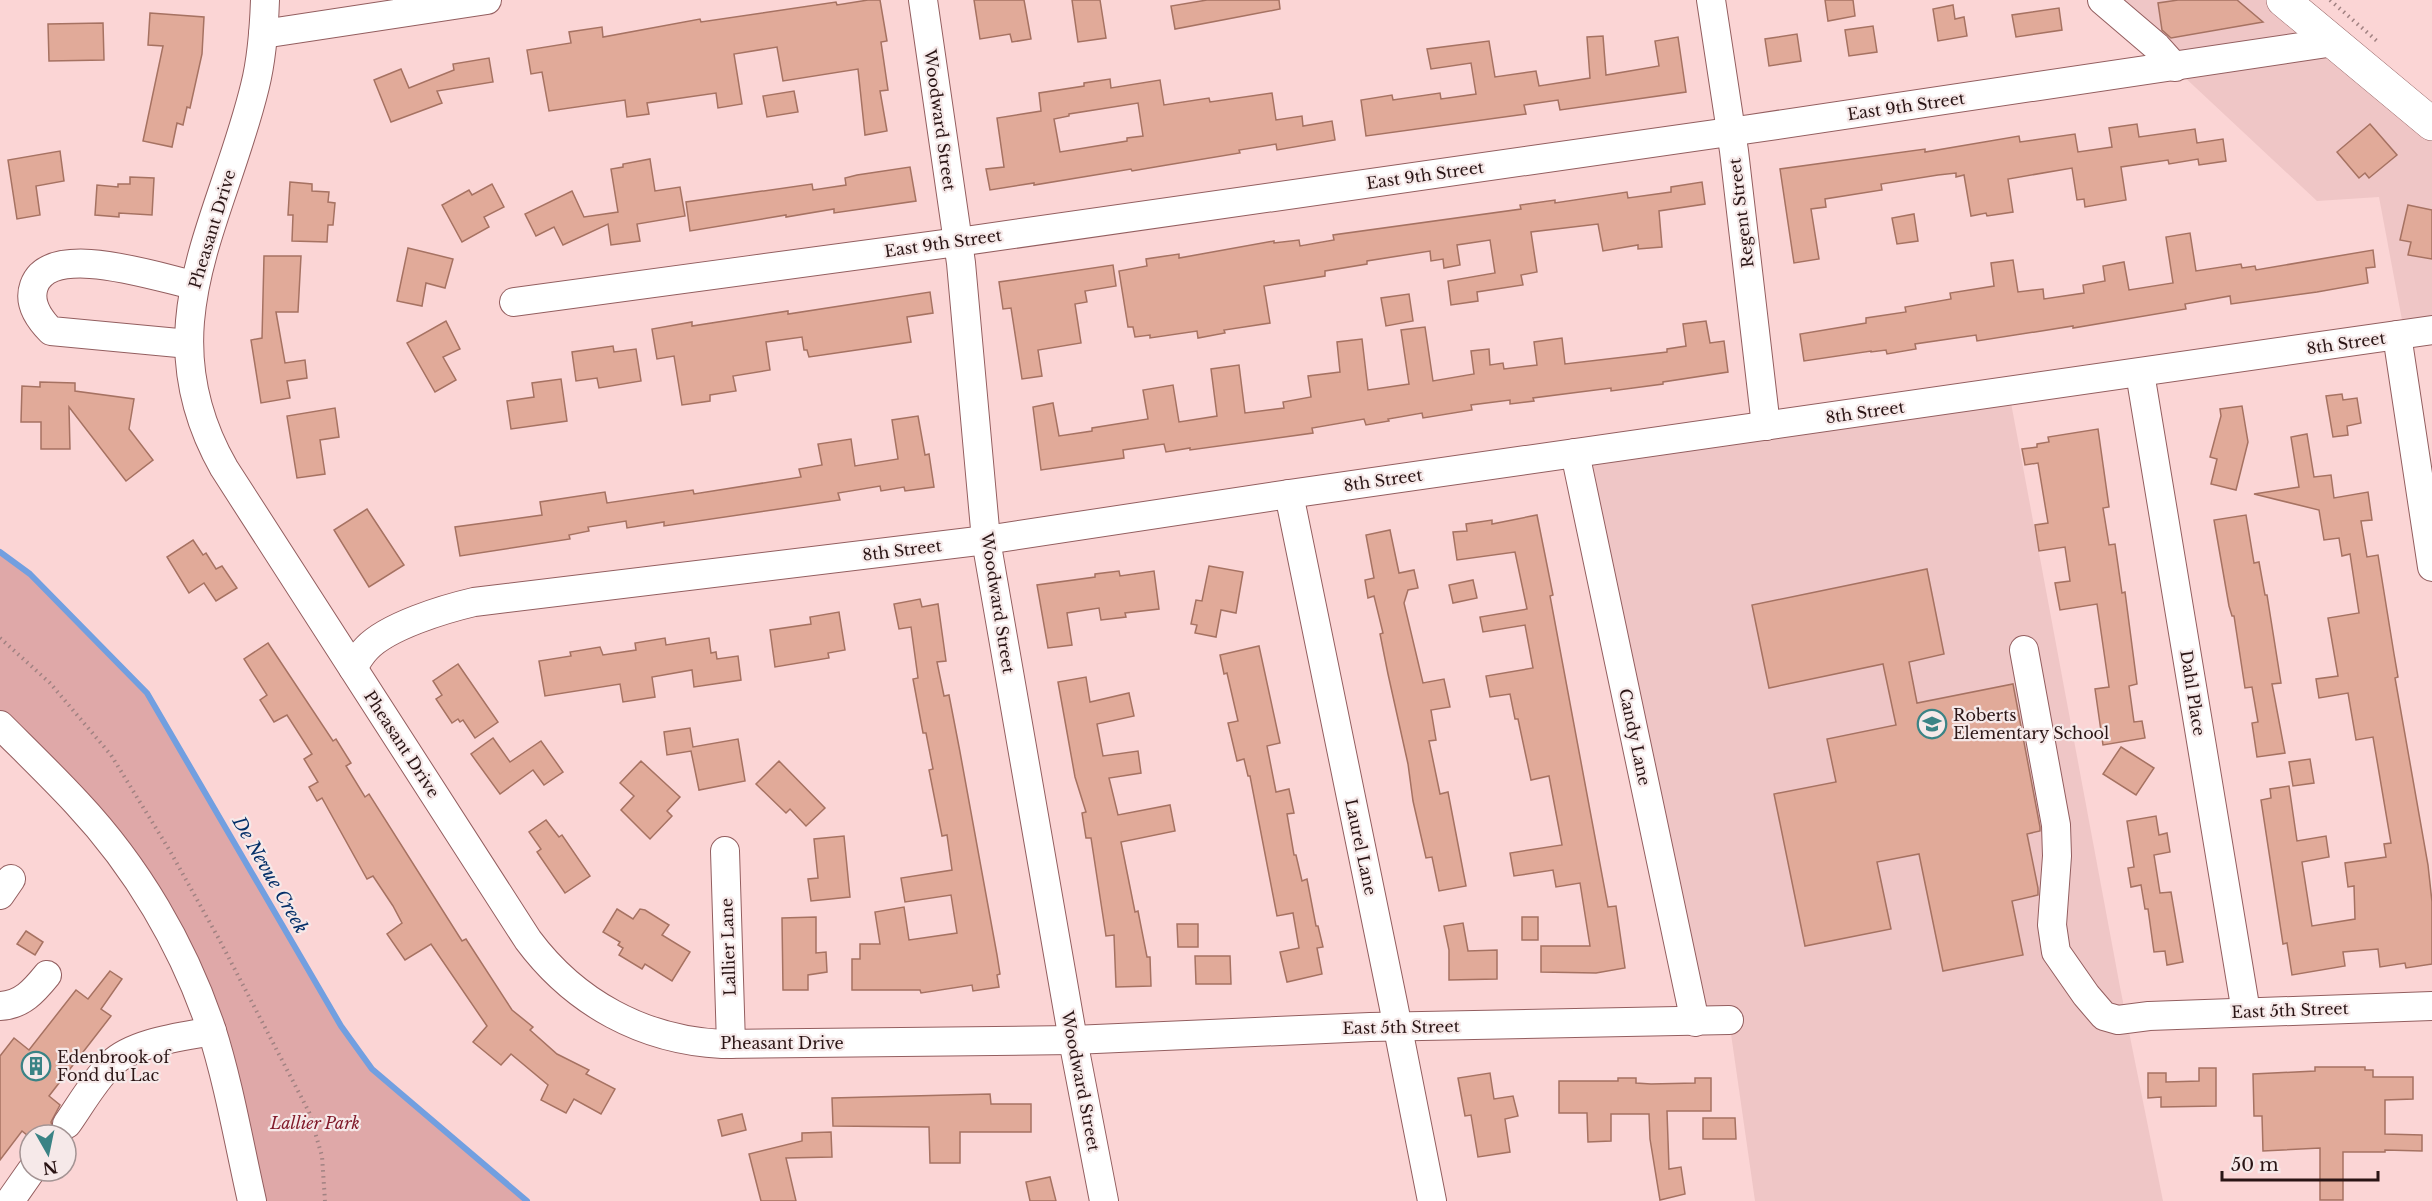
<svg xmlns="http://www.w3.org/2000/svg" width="2432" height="1201" viewBox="0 0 2432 1201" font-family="'Libre Baskerville',serif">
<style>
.built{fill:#efc6c6}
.green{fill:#dfa8a8}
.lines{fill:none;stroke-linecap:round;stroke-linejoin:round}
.stream{stroke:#729fe0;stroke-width:6}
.building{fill:#e1aa99;stroke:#a67262;stroke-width:1.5;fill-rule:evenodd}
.minor-casing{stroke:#935e5f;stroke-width:30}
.major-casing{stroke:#935e5f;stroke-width:34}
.path{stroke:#a18282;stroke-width:4;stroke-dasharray:1.5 4.5;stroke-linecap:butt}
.minor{stroke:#fff;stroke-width:28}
.major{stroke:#fff;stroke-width:33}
.labels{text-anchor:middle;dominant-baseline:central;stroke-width:4.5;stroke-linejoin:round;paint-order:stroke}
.street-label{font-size:16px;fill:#2a1515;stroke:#f6e9e9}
.poi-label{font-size:16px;fill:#2a1515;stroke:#f6e9e9;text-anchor:start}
.park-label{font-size:16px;font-style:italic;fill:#811a2a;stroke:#f6e9e9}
.water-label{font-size:18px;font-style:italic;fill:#042f68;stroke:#f6e9e9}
</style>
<rect width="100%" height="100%" fill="#fbd5d5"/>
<g class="built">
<path d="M2102,0H2283L2432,124V330L2402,320L2379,197L2317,201Z"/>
<path d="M2009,392L2120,987L2163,1201H1755L1729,1020L1695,1022L1575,453Z"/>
</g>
<path class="green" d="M0,552L30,574L147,693L341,1026L372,1068L527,1201H252L221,1065L155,907L0,726Z"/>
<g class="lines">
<path class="stream" d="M0,552L30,574L147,693L341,1026L372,1069L527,1201"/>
</g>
<g class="building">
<path d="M868,0H880L887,41L881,42L888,90L880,91L887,131L865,135L858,69L783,81L777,47L734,54L742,104L718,108L716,93L647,103L649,114L627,117L625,100L549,111L542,72L531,74L527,50L571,43L569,32L602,27L603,37L700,19L701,22L836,2L837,5Z"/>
<path d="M974,0H1024L1031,39L1012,42L1010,34L980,39Z"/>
<path d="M1072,0H1100L1106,38L1078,42Z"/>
<path d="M1207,0H1279L1280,9L1175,29L1171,6Z"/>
<path d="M1825,0H1853L1855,16L1828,21Z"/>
<path d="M2178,0H2237L2263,22L2171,38L2162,30L2158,3Z"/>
<path d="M1953,5L1955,19L1964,17L1967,36L1938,41L1933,9Z"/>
<path d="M2059,8L2062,30L2016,37L2012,15Z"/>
<path d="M150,13L204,17L202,54L190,108L187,107L183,125L177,123L172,147L143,141L163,46L148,45Z"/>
<path d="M103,23L104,60L49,61L48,24Z"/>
<path d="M1873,26L1877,52L1849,56L1845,30Z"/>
<path d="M1797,34L1801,61L1769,66L1765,39Z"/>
<path d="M1603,36L1606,75L1659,66L1655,41L1678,37L1686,92L1560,110L1558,100L1524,105L1526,114L1366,136L1361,100L1392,95L1393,100L1440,93L1441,99L1476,94L1471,63L1431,69L1427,49L1489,41L1495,77L1536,71L1539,86L1590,78L1587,37Z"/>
<path d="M489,58L493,82L437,91L442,103L391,122L374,80L401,69L409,88L454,70L453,64Z"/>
<path d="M1110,79L1111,88L1160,80L1164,105L1209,98L1210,102L1272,93L1276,120L1302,116L1303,126L1332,121L1335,140L1277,150L1276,144L1239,150L1240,153L1161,166L1132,171L1131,169L1034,185V183L990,190L986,169L1004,167L997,118L1041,111L1039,93L1084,86V83ZM1138,103L1143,136L1127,138V141L1060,152L1054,119L1069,116V114Z"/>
<path d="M794,91L798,112L767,117L763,96Z"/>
<path d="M2137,124L2139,137L2195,129L2197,143L2223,139L2226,161L2199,165L2198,159L2169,164L2168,160L2121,167L2126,200L2085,207L2084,199L2077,200L2072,168L2008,179L2013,212L1987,216L1986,213L1971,216L1964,175L1956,177V173L1938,175L1881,184L1882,190L1825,199L1826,207L1811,209L1819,259L1794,263L1780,169L1925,149V152L2019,136L2020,142L2075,134L2078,152L2112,147L2109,128Z"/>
<path d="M2370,124L2397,155L2369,178L2365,173L2359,178L2337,152Z"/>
<path d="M60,151L64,181L36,186L40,215L17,219L8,160Z"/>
<path d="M650,159L655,191L680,187L685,216L637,224L640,241L611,245L608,224L563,245L554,227L536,236L525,214L572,191L584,217L618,212L611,169L623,167V164Z"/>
<path d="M910,167L916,201L834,213V209L786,217V215L690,231L686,202L812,184L813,190L846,185L845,178L857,175Z"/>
<path d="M130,177L154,178L152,215L119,213V217L95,215L97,185L118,187V184H130Z"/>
<path d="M290,182L312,184V191L329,192L328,202L335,203L333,225H328L327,242L292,241L293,215H288Z"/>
<path d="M1702,182L1705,204L1659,211L1662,247L1638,249V245L1603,251L1598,224L1531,232L1537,272L1521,275L1523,285L1477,292L1478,301L1451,305L1448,281L1495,273L1490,240L1457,245L1460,265L1444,268L1443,259L1431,261L1430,251L1367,261V264L1325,271V276L1264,286L1270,323L1224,330L1225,333L1198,338L1197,331L1150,338V335L1135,337L1133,327H1128L1119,271L1147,266L1146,259L1179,254V258L1274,241V243L1299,240L1300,246L1334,240L1333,235L1521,209L1520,205L1555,200V203L1627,192L1628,198L1671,192V187Z"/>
<path d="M492,184L504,207L484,217L489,227L462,242L442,205L469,190L472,195Z"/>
<path d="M2408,205L2432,210V259L2408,255L2411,242L2400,240Z"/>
<path d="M1914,214L1918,241L1897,244L1892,218Z"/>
<path d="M2190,233L2196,271L2241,264L2242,268L2255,266L2256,270L2373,250L2375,267L2366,268L2368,283L2317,292L2231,304L2230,296L2185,304L2186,309L2073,328V326L1977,341L1976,335L1915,344L1916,349L1887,354L1886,350L1871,352V351L1804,361L1800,334L1866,323V318L1906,312L1905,307L1951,299L1950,293L1994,286L1991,263L2013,260L2018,292L2043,289L2044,299L2084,293L2083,285L2105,281L2103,266L2124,262L2129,290L2173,283L2166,237Z"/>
<path d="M408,248L453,259L445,288L426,283L422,306L397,301Z"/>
<path d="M264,256H301L298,312H276L285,363L305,360L307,378L287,381L290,398L261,403L251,340L262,338Z"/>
<path d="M1113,265L1116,286L1085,291L1087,302L1075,304L1081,343L1038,350L1042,376L1022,379L1011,308L1003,309L999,282Z"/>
<path d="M930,292L933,313L907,317L911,342L809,357L807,350H804L802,337L766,342L770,370L733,376L736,391L710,395V401L682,405L674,356L657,359L652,329L692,322V326L788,311V314Z"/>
<path d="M1409,294L1413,321L1386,326L1381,298Z"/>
<path d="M446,321L460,349L443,357L456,380L435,392L407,343Z"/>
<path d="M1706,321L1710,343L1724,341L1728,372L1663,382V384L1611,391V388L1533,398L1534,401L1510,404V400L1471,405L1472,410L1423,418L1422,413L1388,419L1389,421L1366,425L1364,419L1312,428L1313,433L1190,450V448L1166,452L1164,444L1123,450L1124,458L1041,470L1033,407L1053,403L1059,436L1092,431V428L1148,419L1143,390L1173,385L1179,422L1217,416L1211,369L1239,365L1245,413L1284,408L1283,402L1311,397L1308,376L1340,372L1337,342L1362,339L1368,390L1409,384L1401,330L1425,327L1433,381L1474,374L1471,351L1489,349L1490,365L1503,363L1504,369L1537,365L1534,342L1562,338L1565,364L1667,352V349L1686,346L1683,324Z"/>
<path d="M613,346L614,352L636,349L641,381L599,388L597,378L576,381L572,352Z"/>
<path d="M561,379L567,421L511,429L507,401L534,397L532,383Z"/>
<path d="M40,382L75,383V391L134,399L129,429L153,460L126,481L69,407L70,449H41V422H21L22,386L40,387Z"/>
<path d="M2342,394L2343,400L2357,398L2361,423L2347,426L2348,435L2333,437L2326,396Z"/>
<path d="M2242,406L2248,442L2236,490L2211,484L2217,459L2210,457L2221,416L2220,409Z"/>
<path d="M335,408L339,437L320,440L325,474L297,478L287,416Z"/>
<path d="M918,416L925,455L929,454L934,487L905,491L904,487L881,491L880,486L838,493L840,500L664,526V522L627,528L626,521L588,527L589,531L569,535L570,539L460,556L455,527L542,515L540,502L605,492L607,503L693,490L694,494L801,477L799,469L822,465L818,444L851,439L855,466L898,459L892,420Z"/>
<path d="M2098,429L2109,507L2103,508L2109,545L2115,544L2122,593L2125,592L2137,684L2129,686L2134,722L2142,721L2145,738L2103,745L2095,689L2109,687L2097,604L2060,610L2055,583L2070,581L2065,547L2039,551L2035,525L2048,523L2038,463L2025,465L2022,449L2037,447V444L2049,442L2048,437Z"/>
<path d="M2307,434L2314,477L2331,475L2334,498L2368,492L2372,520L2361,521L2367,557L2378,555L2394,654L2398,677L2395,678L2428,865L2432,902V964L2406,968L2405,963L2380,967L2378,949L2343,952L2345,966L2292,975L2287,943L2283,944L2261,800L2271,798L2270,789L2289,786L2297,841L2326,836L2329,857L2302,862L2312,926L2355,919L2354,886L2348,887L2345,863L2386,857L2384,844L2391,843L2373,737L2356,740L2348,693L2319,698L2316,679L2338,676L2328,618L2359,613L2350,554L2342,556L2339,538L2324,540L2319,510L2254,494L2299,487L2291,437Z"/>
<path d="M367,509L404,565L369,587L334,530Z"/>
<path d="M1537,515L1553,595L1550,596L1608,907L1616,906L1625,968L1596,973L1541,972V946H1590L1580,883L1556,887L1553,870L1514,876L1510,853L1562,845L1549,776L1531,780L1518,719H1515L1510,694L1490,697L1486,676L1533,668L1525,625L1483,632L1480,617L1527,609L1515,552L1457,560L1453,532L1467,531L1466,524L1492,520V524Z"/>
<path d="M2246,515L2254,563L2259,562L2265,595H2267L2281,683L2272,684L2285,753L2257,757L2252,723L2258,722L2252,687L2245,688L2234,616H2232L2229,606L2214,520Z"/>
<path d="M1390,530L1399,573L1414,570L1418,588L1408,590L1404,603L1423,683L1444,679L1450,707L1431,710L1436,740L1429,741L1440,794L1448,792L1466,886L1439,891L1432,857L1426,858L1413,801L1408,764L1388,674L1380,634L1383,633L1374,596L1368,598L1365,580L1374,578L1366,535Z"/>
<path d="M193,540L203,555L206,553L216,569L222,566L237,588L216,601L204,583L189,593L167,557Z"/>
<path d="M1209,566L1243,572L1236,613L1221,610L1216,637L1195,633L1197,625L1191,624L1196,600L1202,601Z"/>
<path d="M1927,569L1944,654L1909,662L1917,703L2013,684L2040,827V831L2027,834L2038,888V895L2012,901L2023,955L1943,971L1919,854L1877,862L1891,929L1805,946L1774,794L1836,782L1827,739L1896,725L1883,664L1769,688L1752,605Z"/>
<path d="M1119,571L1120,576L1154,571L1159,609L1125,613L1126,617L1101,620L1099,608L1067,613L1072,645L1048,648L1037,585L1095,577V574Z"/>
<path d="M1473,580L1477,598L1453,603L1449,585Z"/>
<path d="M920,599L922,607L938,604L946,661L937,662L944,696L949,695L960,752L997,955L1000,974L997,975L999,987L973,991L972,985L921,993L920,990H852V959H860V944H880L875,912L904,907L909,940L957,933L951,895L905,902L901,878L952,870L947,835L942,836L929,770L933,769L926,733H923L913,679L918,678L911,627L899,629L894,604Z"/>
<path d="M839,612L845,650L828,653L829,658L775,667L770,630L811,624L810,617Z"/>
<path d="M665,638L666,645L709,638L711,653L716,652L717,659L738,656L741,680L694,687L692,670L652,677L655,697L623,702L620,684L545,696L539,661L571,656L570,652L600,647L603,655L636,650L635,643Z"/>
<path d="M268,643L333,741L336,739L351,763L346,766L365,797L369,794L462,941L466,939L512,1010L533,1027L530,1030L557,1054L589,1070L586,1074L615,1089L601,1114L574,1099L566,1113L541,1100L548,1085L511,1054L501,1065L473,1042L487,1026L431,944L405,960L387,934L402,923L393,906L373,876L367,879L322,798L317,801L309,787L318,782L304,759L312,754L287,715L274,722L260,700L267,695L244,659Z"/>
<path d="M1259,646L1280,743L1267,746L1276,792L1289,789L1294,813L1287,814L1294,855H1296L1302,881L1307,879L1316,926H1318L1323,947L1317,948L1322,974L1287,982L1280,952L1299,948L1293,913L1277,916L1250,776H1248L1244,759L1237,761L1228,723L1238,721L1227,673L1224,674L1220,655Z"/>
<path d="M458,664L498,722L475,738L463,720L460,722L458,719L452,723L436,699L442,695L433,681Z"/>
<path d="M1086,677L1090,702L1129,693L1134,716L1097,724L1103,756L1138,751L1141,773L1109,778L1118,815L1170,805L1175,831L1121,842L1135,912L1138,911L1147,957H1150L1151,986L1116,987L1114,935L1106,936L1091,838H1086L1082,813L1086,812L1075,777L1058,682Z"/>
<path d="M690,728L693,747L738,739L745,781L699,790L691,751L667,755L664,732Z"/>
<path d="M493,738L510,762L541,741L563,772L544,785L533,770L500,794L471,754Z"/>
<path d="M2121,747L2154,768L2136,795L2103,774Z"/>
<path d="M2310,759L2314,783L2293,786L2289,762Z"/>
<path d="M641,761L680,797L667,811L672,816L650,839L621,810L634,796L620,783Z"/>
<path d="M779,761L825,808L806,826L790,809L786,813L756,784Z"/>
<path d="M2156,816L2159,835L2167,833L2170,852L2154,855L2160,893L2171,892L2183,962L2167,965L2165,951L2154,952L2148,909H2145L2141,885L2131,887L2128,868L2134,867L2127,821Z"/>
<path d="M546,820L559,837L562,835L590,876L565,893L537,852L541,849L529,832Z"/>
<path d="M844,836L850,897L811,901L808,879L818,878L814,839Z"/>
<path d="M617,909L633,919L640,909L645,910L669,925L662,935L690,952L672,981L645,964L642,969L619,955L623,948L618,945L620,942L603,932Z"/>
<path d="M816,917V953L826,952L827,972L808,975V990H783L782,918Z"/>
<rect x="1522" y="917" width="16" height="23"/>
<path d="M1463,923L1468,951L1497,950V979L1449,980V950L1444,926Z"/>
<path d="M1177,924H1198V947H1178Z"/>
<path d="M26,931L43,942L35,955L17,944Z"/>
<path d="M1195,956H1230L1231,984H1196Z"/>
<path d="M110,971L122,979L101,1009L111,1016L49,1096L60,1105L51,1122L55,1135H27L22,1131L0,1160V1056L14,1038L29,1050L76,990L88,999Z"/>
<path d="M2315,1067H2365V1070H2373V1077H2413V1099L2385,1100V1134L2422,1135V1151L2385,1150V1152H2343V1200H2320V1148L2263,1151L2262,1116H2254L2253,1074L2315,1071Z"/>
<path d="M2199,1068H2216V1106L2161,1107V1097L2148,1098V1073H2166V1082L2199,1081Z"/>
<path d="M1490,1073L1494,1099L1513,1096L1518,1116L1505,1119L1510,1152L1478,1157L1471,1115L1465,1116L1458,1078Z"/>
<path d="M1618,1078H1636V1083L1651,1084L1695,1083V1078H1711V1111H1667L1669,1169L1681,1167L1685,1194L1660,1200L1650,1139L1649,1114H1611V1141L1588,1142L1587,1113H1559V1081H1618Z"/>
<path d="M990,1094L991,1104H1031V1132H960V1163H930L929,1127L833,1126L832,1098Z"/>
<path d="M742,1114L746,1130L722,1136L718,1120Z"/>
<path d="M1703,1118H1735L1736,1139H1703Z"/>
<path d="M831,1132L832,1157L786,1158L796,1201H761L749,1154L802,1141V1133Z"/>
<path d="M1050,1177L1056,1201H1030L1026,1182Z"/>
</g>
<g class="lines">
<g class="minor-casing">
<g id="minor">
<path d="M265,0C264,29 262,58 255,86C222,223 144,328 224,468L528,940C575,1003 643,1040 722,1044L1073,1040L1370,1027L1729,1020"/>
<path d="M923,0L961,263L986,540L1073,1040L1104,1201"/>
<path d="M1711,0L1734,151L1766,426"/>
<path d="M2102,0L2157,47L2175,67"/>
<path d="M263,34L487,0"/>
<path d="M514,302L958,242L1750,129L2334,42"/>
<path d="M2397,335L2432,567"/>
<path d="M189,344L51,331C39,319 28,303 34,286C50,240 159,278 194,285"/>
<path d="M2140,373L2246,1012"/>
<path d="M1575,453L1695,1022"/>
<path d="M1289,494L1393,1003L1432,1201"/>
<path d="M2024,650L2056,825L2057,856L2052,925L2056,952L2086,995L2104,1016L2118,1020L2149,1016L2432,1006"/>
<path d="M353,668C357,661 361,654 367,648C388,626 444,609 474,602L986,540L1289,494L2432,330"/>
<path d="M0,725C26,751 52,776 77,803C137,867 183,945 211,1028C229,1084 239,1144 252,1201"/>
<path d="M725,851L731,1044"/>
<path d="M0,895L11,879"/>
<path d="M0,1006C22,1005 34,991 47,975"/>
<path d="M67,1124C81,1104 94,1081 111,1064C134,1042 181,1037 212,1031"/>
<path d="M10,1201L31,1171"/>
</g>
</g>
<g class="major-casing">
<path id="major" d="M2283,0L2432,124"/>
</g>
<g class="path">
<path d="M2330,0L2377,41"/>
<path d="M0,638L50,683L111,755L170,851L219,939L309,1112L322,1156L325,1201"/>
</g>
<use href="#minor" class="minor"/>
<use href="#major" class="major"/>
</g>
<defs>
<g id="school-ring" transform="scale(1.5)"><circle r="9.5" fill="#f6e9e9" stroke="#3a8385" stroke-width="1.5"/><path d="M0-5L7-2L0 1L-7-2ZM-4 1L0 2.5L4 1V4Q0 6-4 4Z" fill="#3a8385"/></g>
<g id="building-ring" transform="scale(1.5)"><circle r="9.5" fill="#f6e9e9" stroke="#3a8385" stroke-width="1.5"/><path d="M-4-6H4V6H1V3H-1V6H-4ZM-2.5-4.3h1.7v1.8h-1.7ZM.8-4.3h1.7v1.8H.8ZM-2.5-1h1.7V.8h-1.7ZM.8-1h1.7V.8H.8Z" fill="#3a8385"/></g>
</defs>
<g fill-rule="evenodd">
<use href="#school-ring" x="1932" y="724"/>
<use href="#building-ring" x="36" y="1066"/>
</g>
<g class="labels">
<g class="street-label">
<text transform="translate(1906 106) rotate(-8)">East 9th Street</text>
<text transform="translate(940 120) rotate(82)">Woodward Street</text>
<text transform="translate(1425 175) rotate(-8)">East 9th Street</text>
<text transform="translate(1741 213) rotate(-97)">Regent Street</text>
<text transform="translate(212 229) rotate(-73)">Pheasant Drive</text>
<text transform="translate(943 243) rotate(-8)">East 9th Street</text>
<text transform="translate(2346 343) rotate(-8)">8th Street</text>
<text transform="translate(1865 412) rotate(-8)">8th Street</text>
<text transform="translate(1383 480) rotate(-8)">8th Street</text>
<text transform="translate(902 550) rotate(-7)">8th Street</text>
<text transform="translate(998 603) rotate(81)">Woodward Street</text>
<text transform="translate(2193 693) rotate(81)">Dahl Place</text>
<text transform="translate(1635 737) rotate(78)">Candy Lane</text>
<text transform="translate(402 744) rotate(57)">Pheasant Drive</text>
<text transform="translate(1361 847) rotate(78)">Laurel Lane</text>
<text transform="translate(728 947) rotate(-92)">Lallier Lane</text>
<text transform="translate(2290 1010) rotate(-2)">East 5th Street</text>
<text transform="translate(1401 1027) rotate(-1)">East 5th Street</text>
<text x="782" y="1043">Pheasant Drive</text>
<text transform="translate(1081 1081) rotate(79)">Woodward Street</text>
</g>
<g class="poi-label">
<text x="1953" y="715">Roberts<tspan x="1953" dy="18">Elementary School</tspan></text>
<text x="57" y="1057">Edenbrook of<tspan x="57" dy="18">Fond du Lac</tspan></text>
</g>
<g class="park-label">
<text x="315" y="1123">Lallier Park</text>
</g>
<g class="water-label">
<text transform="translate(270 875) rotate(60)">De Nevue Creek</text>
</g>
</g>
<g transform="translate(48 1153) rotate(171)"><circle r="28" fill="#f6e9e9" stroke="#a49494" stroke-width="1.5"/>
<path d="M0-4.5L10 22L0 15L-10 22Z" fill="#3a8385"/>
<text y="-9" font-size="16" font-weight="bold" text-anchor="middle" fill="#2a1515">N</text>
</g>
<path d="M2222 1171v9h156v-9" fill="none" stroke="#2a1515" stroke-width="3"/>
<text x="2231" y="1171" font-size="18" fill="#2a1515" stroke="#f6e9e9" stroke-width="4.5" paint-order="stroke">50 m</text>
</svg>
